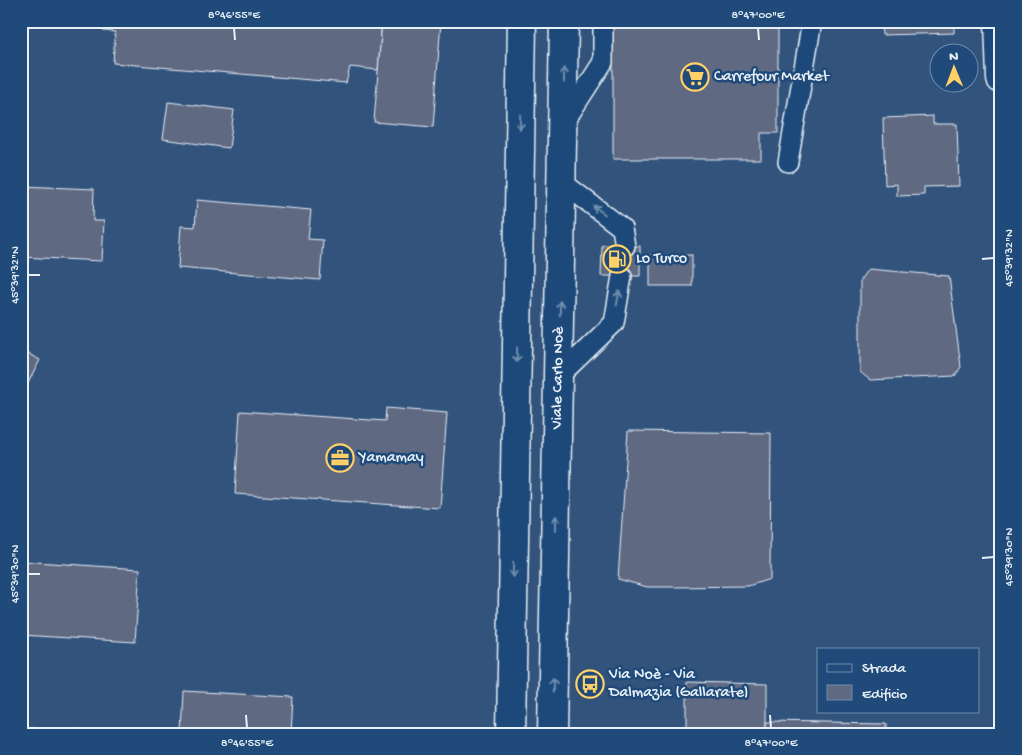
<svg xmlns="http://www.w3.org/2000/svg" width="1022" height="755" viewBox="0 0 1022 755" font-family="'Gochi Hand',sans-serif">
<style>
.building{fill:#606982;stroke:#e8f1f8}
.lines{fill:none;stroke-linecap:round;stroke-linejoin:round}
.service-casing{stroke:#e8f1f8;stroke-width:22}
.minor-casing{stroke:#e8f1f8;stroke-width:31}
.primary-casing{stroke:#e8f1f8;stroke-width:31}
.service{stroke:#1f4a7a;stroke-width:19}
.minor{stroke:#1f4a7a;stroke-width:28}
.primary{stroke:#1f4a7a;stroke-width:28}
.oneway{stroke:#6f8dac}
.ticks{fill:none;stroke:#e8f1f8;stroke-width:2}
.labels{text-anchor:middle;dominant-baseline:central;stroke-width:5;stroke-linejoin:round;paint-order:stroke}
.poi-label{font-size:16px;fill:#e8f1f8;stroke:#1f4a7a;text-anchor:start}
.street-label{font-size:16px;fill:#e8f1f8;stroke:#1f4a7a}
.neatline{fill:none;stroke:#e8f1f8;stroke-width:2}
.ticks-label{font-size:12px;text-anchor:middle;fill:#e8f1f8}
</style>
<rect width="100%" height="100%" fill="#32537c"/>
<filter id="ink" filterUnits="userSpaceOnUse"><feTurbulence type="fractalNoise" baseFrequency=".02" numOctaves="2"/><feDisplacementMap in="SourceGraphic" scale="10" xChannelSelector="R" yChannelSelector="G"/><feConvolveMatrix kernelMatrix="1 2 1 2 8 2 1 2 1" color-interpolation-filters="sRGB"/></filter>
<g filter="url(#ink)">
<g class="building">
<path d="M104,21H382L378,70L350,67L346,83L113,63L115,32L103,31Z"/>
<path d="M382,21H441L433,127L374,122Z"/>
<path d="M613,21H778V133H761V159H613Z"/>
<path d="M881,21H954V33L882,35Z"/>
<path d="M168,102L234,110L229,148L163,139Z"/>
<path d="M933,116V124H957L959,186L924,187V195L897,196V184L885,185L883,118Z"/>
<path d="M21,186L94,189L93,221H104L102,261L21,257Z"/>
<path d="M197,200L311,210L308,239L323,240L320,280L178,268L181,226L195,227Z"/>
<path d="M602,245L640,246V276H601Z"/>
<rect x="650" y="255" width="42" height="31"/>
<path d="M868,269L949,276L961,367L955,376L870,380L860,372V280Z"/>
<path d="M21,350L40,360L21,397Z"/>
<path d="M386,408L447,413L440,508L235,494L240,411L385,421Z"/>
<path d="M628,431L771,433L770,579L748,586L676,587H647L618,579Z"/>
<path d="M21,561L140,569L135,642L21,635Z"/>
<path d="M687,682L767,684V734H687Z"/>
<path d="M184,691L293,697L291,734H182Z"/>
<path d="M767,722L886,724V734H767Z"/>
<path d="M79,728L80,734H58V731Z"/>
<path d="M21,729H36L38,734H21Z"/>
</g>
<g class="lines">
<g class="service-casing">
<g id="service">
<path d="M563,124L603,62V21"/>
<path d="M788,162L812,21"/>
<path d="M562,182L622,228L625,246"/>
<path d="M559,376L614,323L622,276"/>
</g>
</g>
<g class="minor-casing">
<path id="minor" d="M999,21L1001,79"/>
</g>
<g class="primary-casing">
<g id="primary">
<path d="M511,734L522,21"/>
<path d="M552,734L564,21"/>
</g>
</g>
<use href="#service" class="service"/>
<use href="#minor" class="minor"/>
<use href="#primary" class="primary"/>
</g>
<defs><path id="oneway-shaft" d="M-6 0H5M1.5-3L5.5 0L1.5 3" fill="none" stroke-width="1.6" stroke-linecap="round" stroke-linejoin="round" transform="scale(1.25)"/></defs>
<g class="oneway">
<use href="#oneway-shaft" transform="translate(564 75) rotate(-90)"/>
<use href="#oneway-shaft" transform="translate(520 122) rotate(91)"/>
<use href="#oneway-shaft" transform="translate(599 210) rotate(-143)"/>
<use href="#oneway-shaft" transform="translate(618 298) rotate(-80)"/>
<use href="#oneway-shaft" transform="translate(560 308) rotate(-89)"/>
<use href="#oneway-shaft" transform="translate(517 355) rotate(91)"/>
<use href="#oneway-shaft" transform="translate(556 523) rotate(-89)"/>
<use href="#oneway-shaft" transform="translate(513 570) rotate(91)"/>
<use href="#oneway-shaft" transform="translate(553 685) rotate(-89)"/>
</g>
</g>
<path class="ticks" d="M234,28L235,40M758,28L759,40M982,259L994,258M28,275H40M982,558L994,557M28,574H40M246,715L247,728M770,715L771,728"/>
<defs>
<g id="supermarket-ring" transform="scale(1.4375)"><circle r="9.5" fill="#1f4a7a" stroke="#ffd166" stroke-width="1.5"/><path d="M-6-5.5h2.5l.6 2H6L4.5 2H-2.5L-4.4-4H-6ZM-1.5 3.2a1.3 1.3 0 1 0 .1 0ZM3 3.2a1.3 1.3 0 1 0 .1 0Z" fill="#ffd166"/></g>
<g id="fuel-ring" transform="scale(1.4375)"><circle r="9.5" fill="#1f4a7a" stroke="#ffd166" stroke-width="1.5"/><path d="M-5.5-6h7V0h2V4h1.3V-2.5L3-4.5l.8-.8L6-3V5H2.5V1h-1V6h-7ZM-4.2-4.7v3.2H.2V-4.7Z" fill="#ffd166"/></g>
<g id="office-ring" transform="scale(1.4375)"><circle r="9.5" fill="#1f4a7a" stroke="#ffd166" stroke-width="1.5"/><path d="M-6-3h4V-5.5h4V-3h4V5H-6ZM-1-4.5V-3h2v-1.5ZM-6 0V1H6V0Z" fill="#ffd166"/></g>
<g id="bus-ring" transform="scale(1.4375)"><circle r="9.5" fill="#1f4a7a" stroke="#ffd166" stroke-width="1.5"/><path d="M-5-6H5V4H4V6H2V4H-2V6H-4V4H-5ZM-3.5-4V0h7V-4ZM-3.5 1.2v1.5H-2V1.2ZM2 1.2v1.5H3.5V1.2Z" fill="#ffd166"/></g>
</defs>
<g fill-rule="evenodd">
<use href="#supermarket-ring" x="695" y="77"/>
<use href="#fuel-ring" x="617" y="259"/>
<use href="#office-ring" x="340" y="458"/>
<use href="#bus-ring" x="590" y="684"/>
</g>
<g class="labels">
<g class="poi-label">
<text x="714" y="77">Carrefour Market</text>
<text x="636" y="259">Lo Turco</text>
<text x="359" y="458">Yamamay</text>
<text x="609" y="675">Via Noè - Via<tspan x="609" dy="18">Dalmazia (Gallarate)</tspan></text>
</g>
<g class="street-label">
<text transform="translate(559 378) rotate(-89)">Viale Carlo Noè</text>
</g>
</g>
<rect width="1022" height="755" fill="none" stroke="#1f4a7a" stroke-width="55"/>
<rect x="817" y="648" width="162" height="65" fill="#1f4a7a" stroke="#6f8dac"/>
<rect x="827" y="664" width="25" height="8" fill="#1f4a7a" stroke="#6f8dac"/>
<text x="862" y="672" font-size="15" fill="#e8f1f8">Strada</text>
<rect x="827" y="685" width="25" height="15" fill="#606982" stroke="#6f8dac"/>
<text x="862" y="698" font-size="15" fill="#e8f1f8">Edificio</text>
<g transform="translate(954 68) rotate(359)"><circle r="24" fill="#1f4a7a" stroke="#6f8dac"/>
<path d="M0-4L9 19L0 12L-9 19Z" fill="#ffd166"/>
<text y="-8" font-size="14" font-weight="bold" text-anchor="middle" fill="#e8f1f8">N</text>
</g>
<rect x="28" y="28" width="966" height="700" class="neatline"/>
<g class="ticks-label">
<text x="234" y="18">8°46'55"E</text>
<text x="758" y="18">8°47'00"E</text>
<text transform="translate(1008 258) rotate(-90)" y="4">45°39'32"N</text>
<text transform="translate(14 275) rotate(-90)" y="4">45°39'32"N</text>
<text transform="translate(1008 557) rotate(-90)" y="4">45°39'30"N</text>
<text transform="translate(14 574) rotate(-90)" y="4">45°39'30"N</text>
<text x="247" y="746">8°46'55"E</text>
<text x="771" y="746">8°47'00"E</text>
</g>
</svg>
